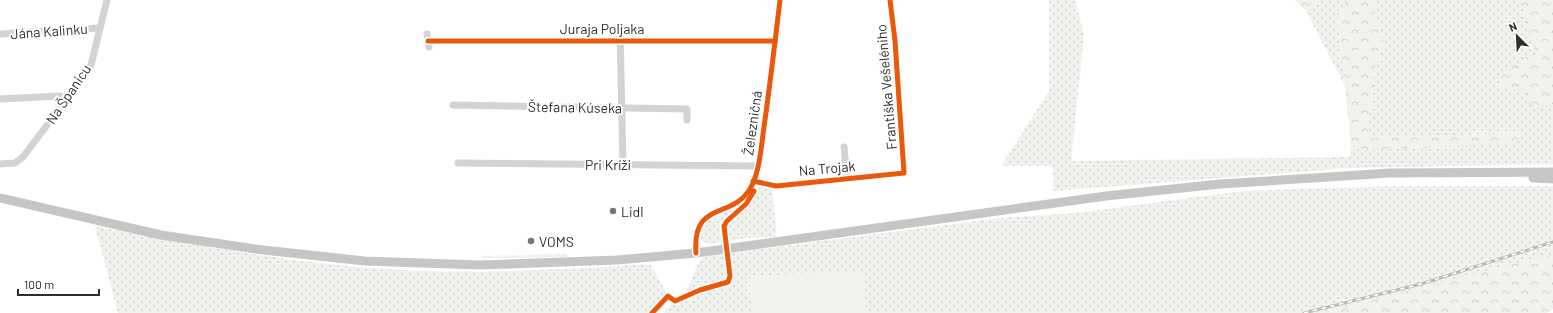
<svg xmlns="http://www.w3.org/2000/svg" width="1553" height="313" viewBox="0 0 1553 313" font-family="Barlow,sans-serif">
<style>
.grass{fill:url(#grass-dots)}
.forest{fill:url(#forest-crowns)}
.park{fill:#f0f3ed}
.lines{fill:none;stroke-linecap:round;stroke-linejoin:round}
.minor{stroke:#d3d3d3;stroke-width:7}
.major{stroke:#c6c6c6;stroke-width:9}
.rail-casing{stroke:#bababa;stroke-width:3}
.rail{stroke:#fff;stroke-width:1.5;stroke-dasharray:4.5;stroke-linecap:butt}
.cycleway-casing{stroke:#fff;stroke-width:8}
.cycleway{stroke:#e8590c;stroke-width:5}
.poi-dot{fill:#777;stroke:#fff;stroke-width:1.5}
.labels{text-anchor:middle;dominant-baseline:central;stroke-width:4;stroke-linejoin:round;paint-order:stroke}
.street-label{font-size:14px;fill:#2e2e2e;stroke:#fff}
.poi-label{font-size:14px;fill:#2e2e2e;stroke:#fff;text-anchor:start}
</style>
<defs>
<pattern id="grass-dots" width="8" height="8" patternUnits="userSpaceOnUse"><rect width="8" height="8" fill="#f0f3ed"/><path d="M2 2h.1M6 6h.1" fill="none" stroke="#ced1cc" stroke-width="1.8" stroke-linecap="round"/></pattern>
<pattern id="forest-crowns" width="20" height="18" patternUnits="userSpaceOnUse"><rect width="20" height="18" fill="#f0f3ed"/><path d="M2 6a3 3 0 1 1 6 0M12 15a3 3 0 1 1 6 0" fill="none" stroke="#ced1cc"/></pattern>
</defs>
<rect width="100%" height="100%" fill="#fff"/>
<g class="grass">
<path d="M1049,0H1075L1084,35L1071,161L1350,157L1351,145L1365,150L1524,133L1367,138L1375,68L1383,44L1376,17L1374,0H1553V164L1349,168L1054,191L1053,166H1001L1049,91Z"/>
<path d="M1324,0H1347L1348,2L1337,12L1345,86L1306,11Z"/>
<path d="M1391,186H1553V255L1320,313H866L864,272L750,276L751,313H664C671,303 683,296 689,285C695,276 695,262 705,256L999,218L1075,213L1243,191Z"/>
<path d="M759,187L772,188L777,237L748,238L710,244L702,241L700,233L708,221L739,206Z"/>
<path d="M95,226C182,242 269,259 357,267C454,276 552,270 650,264L667,293L648,313H118Z"/>
<path d="M566,254L567,257L482,258L483,256Z"/>
</g>
<g class="forest">
<path d="M1295,0H1324L1306,11Z"/>
<path d="M1347,0H1374L1376,17L1384,44L1375,68L1367,138L1525,133L1512,144L1365,150L1351,145L1337,12L1347,2Z"/>
<path d="M1553,0V104L1533,110L1526,91L1499,89L1502,76L1528,55L1538,63L1521,1Z"/>
<path d="M1553,254V309L1547,313H1320Z"/>
</g>
<path class="park" d="M864,272L866,313H751L750,276Z"/>
<g class="lines">
<g class="minor">
<path d="M620,30L623,164"/>
<path d="M0,34L99,28"/>
<path d="M427,34L429,47"/>
<path d="M428,41H775"/>
<path d="M0,99L60,96L66,99"/>
<path d="M453,105L687,109V120"/>
<path d="M844,147L847,179"/>
<path d="M458,163L758,166"/>
<path d="M0,164L15,163L23,157L87,72L91,65L107,0"/>
<path d="M753,181L776,186L904,173L895,41L890,0"/>
<path d="M696,253C692,200 731,220 750,189C760,172 761,147 764,127C770,85 775,42 780,0"/>
</g>
<g class="major">
<path d="M1533,178L1553,179"/>
<path d="M0,198L161,235L263,250L365,261L480,265L617,260L696,253L1106,196L1220,184L1390,173L1553,172"/>
</g>
<g class="rail-casing">
<path id="rail" d="M1304,313L1421,284L1553,242"/>
</g>
<use href="#rail" class="rail"/>
<g class="cycleway-casing">
<g id="cycleway">
<path d="M428,41H775"/>
<path d="M753,181L776,186L904,173L895,41L890,0"/>
<path d="M696,253C692,200 731,220 750,189C760,172 761,147 764,127C770,85 775,42 780,0"/>
<path d="M652,313L668,296L675,301L700,290L728,282L730,276L724,226L727,221L746,204L754,191"/>
</g>
</g>
<use href="#cycleway" class="cycleway"/>
</g>
<g class="poi-dot">
<circle cx="613" cy="211" r="4"/>
<circle cx="531" cy="241" r="4"/>
</g>
<g class="labels">
<g class="street-label">
<text x="602" y="28">Juraja Poljaka</text>
<text transform="translate(49 31) rotate(-4)">Jána Kalinku</text>
<text transform="translate(886 87) rotate(-95)">Františka Vešeléniho</text>
<text transform="translate(68 94) rotate(-56)">Na Španicu</text>
<text transform="translate(575 107) rotate(1)">Štefana Kúseka</text>
<text transform="translate(752 123) rotate(-82)">Železničná</text>
<text x="608" y="164">Pri Kríži</text>
<text transform="translate(827 168) rotate(-5)">Na Trojak</text>
</g>
<g class="poi-label">
<text x="621" y="211">Lidl</text>
<text x="539" y="241">VOMS</text>
</g>
</g>
<g transform="translate(1517 36) rotate(336)" stroke="#ffffff" stroke-width="3" paint-order="stroke">
<path d="M0-3L7 15L0 10L-7 15Z" fill="#2e2e2e"/>
<text y="-6" font-size="11" font-weight="bold" text-anchor="middle" fill="#2e2e2e">N</text>
</g>
<path d="M18 289v6h81v-6" fill="none" stroke="#2e2e2e" stroke-width="2"/>
<text x="24" y="289" font-size="12" fill="#2e2e2e" stroke="#ffffff" stroke-width="3" paint-order="stroke">100 m</text>
</svg>
